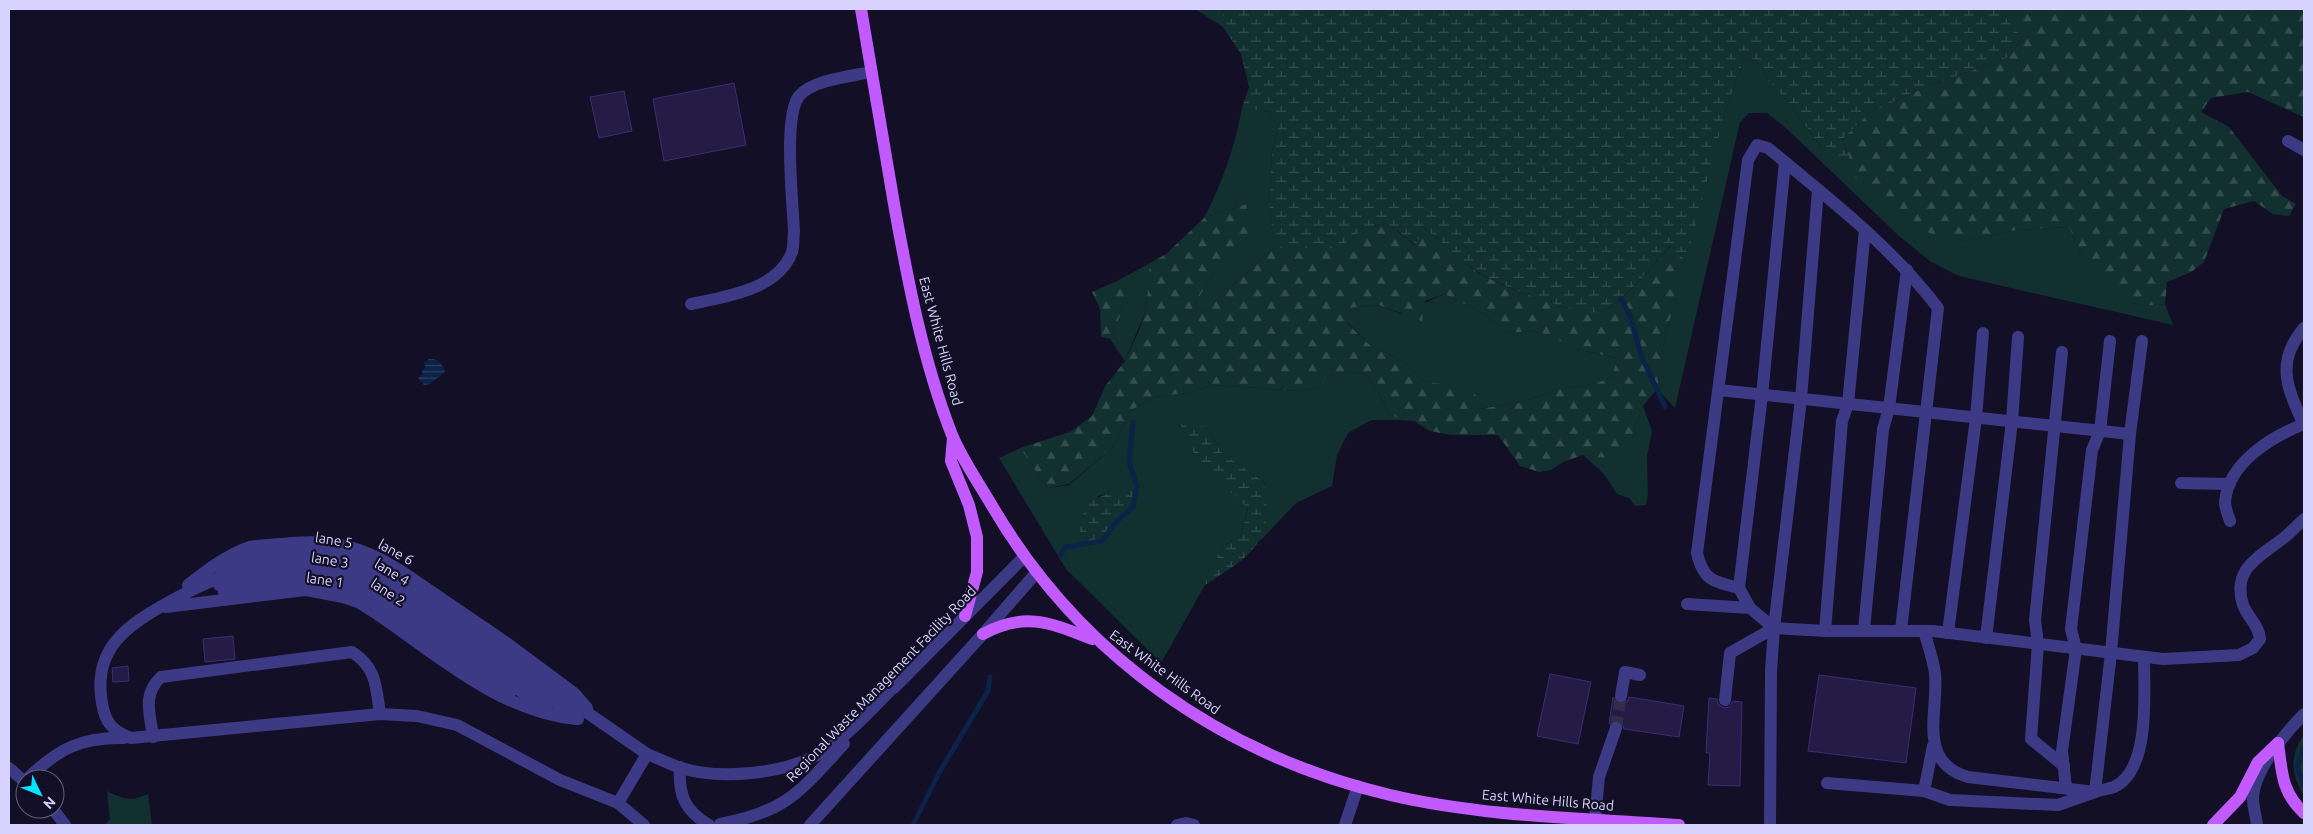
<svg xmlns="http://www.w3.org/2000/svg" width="2313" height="834" viewBox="0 0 2313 834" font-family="Ubuntu,sans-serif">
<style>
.grass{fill:#12302f;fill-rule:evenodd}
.forest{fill:url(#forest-firs);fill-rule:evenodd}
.wetland{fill:url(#wetland-marsh)}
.water{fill:url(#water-rules)}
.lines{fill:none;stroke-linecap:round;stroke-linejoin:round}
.stream{stroke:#0c2248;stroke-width:5}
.building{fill:#241b47;stroke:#3b2d73}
.minor-tunnel{stroke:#312d47;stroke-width:12;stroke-dasharray:12 6;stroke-linecap:butt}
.minor{stroke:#3d3a85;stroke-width:12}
.major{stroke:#c25bff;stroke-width:12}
.labels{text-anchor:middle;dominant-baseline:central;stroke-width:4.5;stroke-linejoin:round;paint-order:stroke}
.street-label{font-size:14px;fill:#d9d4ff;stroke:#130f26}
</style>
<defs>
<pattern id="forest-firs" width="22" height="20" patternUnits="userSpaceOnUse" patternTransform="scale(1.25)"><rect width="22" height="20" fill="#12302f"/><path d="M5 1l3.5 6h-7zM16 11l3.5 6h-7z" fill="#344d4e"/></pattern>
<pattern id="wetland-marsh" width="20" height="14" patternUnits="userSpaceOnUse" patternTransform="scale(1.25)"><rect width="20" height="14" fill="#12302f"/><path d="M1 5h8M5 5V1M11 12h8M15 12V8" fill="none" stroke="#344d4e"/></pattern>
<pattern id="water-rules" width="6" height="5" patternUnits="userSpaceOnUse" patternTransform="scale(1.25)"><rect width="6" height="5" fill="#0c2248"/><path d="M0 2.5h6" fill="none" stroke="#2f4163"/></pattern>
</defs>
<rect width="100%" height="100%" fill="#130f26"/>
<g class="grass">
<path d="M1195,9H1223V27Z"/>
<path d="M1751,58L1761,65L1768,80L1788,102L1822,148L1960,242L2016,230L2069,227L2083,259L2130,302L2145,306L2165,304L2173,325L1959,276L1931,262L1899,236L1787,129L1767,113H1749L1740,122L1675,408L1657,389L1664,341L1726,109L1743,62Z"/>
<path d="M1242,108L1270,112L1278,127L1272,151L1269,202L1274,248L1199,316H1188L1212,275L1248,236L1246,204L1204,218C1222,184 1235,146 1242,108Z"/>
<path d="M1150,263L1146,310L1125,361L1110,339L1121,314L1126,290L1115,282Z"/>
<path d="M1444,294L1479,311L1510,333C1543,328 1551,337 1579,349C1591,353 1605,355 1617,358L1612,378L1588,385L1560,389L1522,402L1478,409L1448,386L1424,381L1403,361L1372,347L1347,322L1350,308L1379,305L1401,314Z"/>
<path d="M1348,371L1367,376L1378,391L1388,412L1400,420H1371L1348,433L1337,455L1332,486L1296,503L1260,541L1267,514L1264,482L1223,454L1206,427L1231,490L1248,508L1241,534L1222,549L1209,570L1205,585L1161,663L1066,569L999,458L1020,448L1047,488L1069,485L1114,446L1130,411L1154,397L1187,393L1212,385L1300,391L1320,387L1326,377ZM1116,492L1133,507L1116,522L1102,541L1079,544L1098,496Z"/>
<path d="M1643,406L1652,431L1647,457L1648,495L1646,505L1635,506L1629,498L1617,494L1604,474L1583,455L1606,458L1632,436Z"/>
<path d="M2304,735V795C2291,775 2289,755 2304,735Z"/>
<path d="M107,791C123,799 132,802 148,794L152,825H105L110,819Z"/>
</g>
<g class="forest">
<path d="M1999,9H2304V117L2248,92L2211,98L2201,112L2229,127L2282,196L2296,204L2289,216L2273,214L2254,201L2224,209L2204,262L2191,272L2167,282L2165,304L2145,306L2130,302L2113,292L2083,259L2069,227L2016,230L1960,242L1940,238L1917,227L1886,205L1857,179L1842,139L1871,112L1926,87L2009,57L2022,37Z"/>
<path d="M1246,204L1251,224L1248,237L1212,275L1188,316H1199L1274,248H1341L1361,229L1386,223L1415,245L1424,227C1441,242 1458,258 1476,271C1494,284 1578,316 1598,312C1621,308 1653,263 1671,246L1686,261L1664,341L1657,389L1643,406L1632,436L1620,453L1606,458L1583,455L1563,462L1551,470L1539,472L1520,466L1498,435H1451L1430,431L1414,421L1400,420L1388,412L1378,391L1367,376L1348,371L1326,377L1320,387L1300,391L1212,385L1187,393L1154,397L1130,411L1114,446L1069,484L1047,488L1020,448L1070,432L1092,416L1106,385L1125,361L1138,333L1146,310L1150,263L1166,254L1204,218ZM1444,294L1479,311L1510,333C1547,327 1550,339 1582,350C1593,353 1605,355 1617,358L1612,378L1588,385L1560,389L1522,402L1479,409L1474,390L1424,381L1403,361L1372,347L1347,323L1350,308L1379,305L1422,321L1425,301Z"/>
<path d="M1115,282L1126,290L1121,314L1110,339L1101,337L1100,309L1092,292Z"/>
</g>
<g class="wetland">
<path d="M1223,9H1999L2022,37L2009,57L1926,87L1871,112L1842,139L1857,179L1822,148L1788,102L1768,80L1761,65L1751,58L1743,62L1726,109L1686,261L1670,246C1654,263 1620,308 1598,312C1578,316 1494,284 1477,271C1458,259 1442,242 1424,227L1416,245L1386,223L1361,229L1341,248H1274L1269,202L1272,151L1278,127L1270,112L1242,108L1249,87L1241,54L1223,27Z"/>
<path d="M1181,424L1206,427L1223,454L1264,482C1265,492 1267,503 1267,513C1267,550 1232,567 1205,585L1209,570L1222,549L1241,534L1248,509C1223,481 1189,461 1181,424Z"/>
<path d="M1137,486L1133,507L1116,522L1102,541L1079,545C1080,493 1096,498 1137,486Z"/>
</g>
<path class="water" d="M429,359C439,359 442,363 445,372L430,384L424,385L418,378L422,374V370L426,368L424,363Z"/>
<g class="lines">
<g class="stream">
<path d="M1621,299L1630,316L1641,355L1665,407"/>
<path d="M1061,555L1065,547L1102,541L1116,522L1133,507L1137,486L1129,462L1133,422"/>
<path d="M2304,747L2297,767L2304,786"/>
<path d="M913,825L939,773L988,691L990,677"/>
</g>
</g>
<g class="building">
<path d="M734,83L746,145L664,161L653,99Z"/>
<path d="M624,91L632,131L599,138L590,97Z"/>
<path d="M233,636L235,659L205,662L203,639Z"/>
<path d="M128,666L129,681L113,682L112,668Z"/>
<path d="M1550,674L1591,682L1578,744L1537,736Z"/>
<path d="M1819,675L1916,688L1906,763L1808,751Z"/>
<path d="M1613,697L1620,704L1627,702L1629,697L1684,706L1679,737L1624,729L1622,723L1618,720L1609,724Z"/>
<path d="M1709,698L1717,699L1718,704L1724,708L1729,707L1733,701L1742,702L1740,786L1708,785L1710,753H1706Z"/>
</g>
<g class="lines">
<path class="minor-tunnel" d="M1616,728L1621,696"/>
<g class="minor">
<path d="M2288,141L2304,150"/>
<path d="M691,304C725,297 778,290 792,252C794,246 793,238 794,232C793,203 783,117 799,96C812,80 852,76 871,72"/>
<path d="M2304,328C2275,362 2287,388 2304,425"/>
<path d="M2062,352L2035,620L2038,644L2031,739L2064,766"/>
<path d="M1719,390L2130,434L2111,653L2095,792L2058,805L1950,800L1924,791L1827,783"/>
<path d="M2130,434L2142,341"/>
<path d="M2181,483L2230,484"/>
<path d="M2230,521C2228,515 2225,508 2225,502C2228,463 2271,437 2304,424"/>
<path d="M219,568C274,545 340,543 391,577L647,754C657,758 668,763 678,767C720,781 789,774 826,750C852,732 875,705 898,683"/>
<path d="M188,585C206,571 228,554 250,547C260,545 271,545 281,544C328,539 357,544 398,569L508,644L574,693L587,708"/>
<path d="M219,585C272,568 320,566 373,586L546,709"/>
<path d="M1739,588C1713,582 1703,580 1697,553L1748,160L1757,145L1768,148C1828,198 1891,246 1938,308L1901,630"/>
<path d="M224,592C275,582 317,574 367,595L510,693"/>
<path d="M1687,604L1750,608"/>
<path d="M166,607L306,590L343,597L358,602L374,612C437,654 498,711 576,719"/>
<path d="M1774,628L1750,608L1739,588L1762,395L1785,162"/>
<path d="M1774,628L1801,399L1818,190"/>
<path d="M1864,630L1883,429L1889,408L1907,270"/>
<path d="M1825,631L1842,421L1848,404L1865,230"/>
<path d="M1924,631C1928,645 1933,659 1935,673C1939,711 1916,762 1968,777L2095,792C2101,790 2108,789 2114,787C2151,770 2144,691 2144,657"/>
<path d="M1948,633L1976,418L1983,333"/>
<path d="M1986,638L2012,421L2018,337"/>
<path d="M894,688L1024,557"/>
<path d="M1621,696L1625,672L1640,675"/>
<path d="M1725,700L1730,653L1774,628"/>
<path d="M578,719L375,577C358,570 339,563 321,562C262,558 220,574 169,602C128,625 92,648 102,703C105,722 112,731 131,738L380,714L417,716L457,725L560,780L618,803L644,825"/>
<path d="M153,737C150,713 142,695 161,677L352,652C377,668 376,687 380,714"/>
<path d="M680,767C678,795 685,811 709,825"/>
<path d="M9,768L25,782"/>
<path d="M27,779C58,749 81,737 124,738"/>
<path d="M2066,788L2062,751L2076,649L2071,629L2092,450L2100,431L2110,341"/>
<path d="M1924,791L1933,746"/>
<path d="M618,803L647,754"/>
<path d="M53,809L65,825"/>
<path d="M1595,819L1599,777L1616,728"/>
<path d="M720,824C788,811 799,792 844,744"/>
<path d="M810,825L983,634L1036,573"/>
<path d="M1177,825L1186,823L1194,825"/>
<path d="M1345,825L1358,786"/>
<path d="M1770,825L1771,671L1774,628L1825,631H1933L2163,659L2239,655L2253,648L2260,639C2259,625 2248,618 2243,605C2232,570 2257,558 2281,540C2289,534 2297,526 2304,519"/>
<path d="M2257,825C2256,816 2253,807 2253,798C2254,770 2286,732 2304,714"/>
</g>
<g class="major">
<path d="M861,9C872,74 883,139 894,204C908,282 923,361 952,435C962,459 978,482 991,504C1078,654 1221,755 1390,795C1484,817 1583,818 1679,825"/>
<path d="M953,438L951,461L969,505L977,537V572L965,616"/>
<path d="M983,634C1025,611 1051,623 1092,639"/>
<path d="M2278,743C2282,771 2281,792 2304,813"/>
<path d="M2213,825L2240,797L2258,762L2278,743"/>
</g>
</g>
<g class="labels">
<g class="street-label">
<text transform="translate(941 341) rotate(75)">East White Hills Road</text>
<text transform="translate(334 540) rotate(9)">lane 5</text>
<text transform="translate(396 552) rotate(29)">lane 6</text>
<text transform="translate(330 560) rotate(9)">lane 3</text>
<text transform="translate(392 572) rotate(31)">lane 4</text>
<text transform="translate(325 580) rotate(8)">lane 1</text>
<text transform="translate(388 592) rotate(33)">lane 2</text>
<text transform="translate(1165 672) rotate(36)">East White Hills Road</text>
<text transform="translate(881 684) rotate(-46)">Regional Waste Management Facility Road</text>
<text transform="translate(1548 800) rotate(5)">East White Hills Road</text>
</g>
</g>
<rect width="2313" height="834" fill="none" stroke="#d9d4ff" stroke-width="20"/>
<g transform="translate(40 794) rotate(133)"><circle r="24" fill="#130f26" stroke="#625e7d"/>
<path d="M0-4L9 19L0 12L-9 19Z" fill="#00e5ff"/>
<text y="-8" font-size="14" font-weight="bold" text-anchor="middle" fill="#d9d4ff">N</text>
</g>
</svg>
